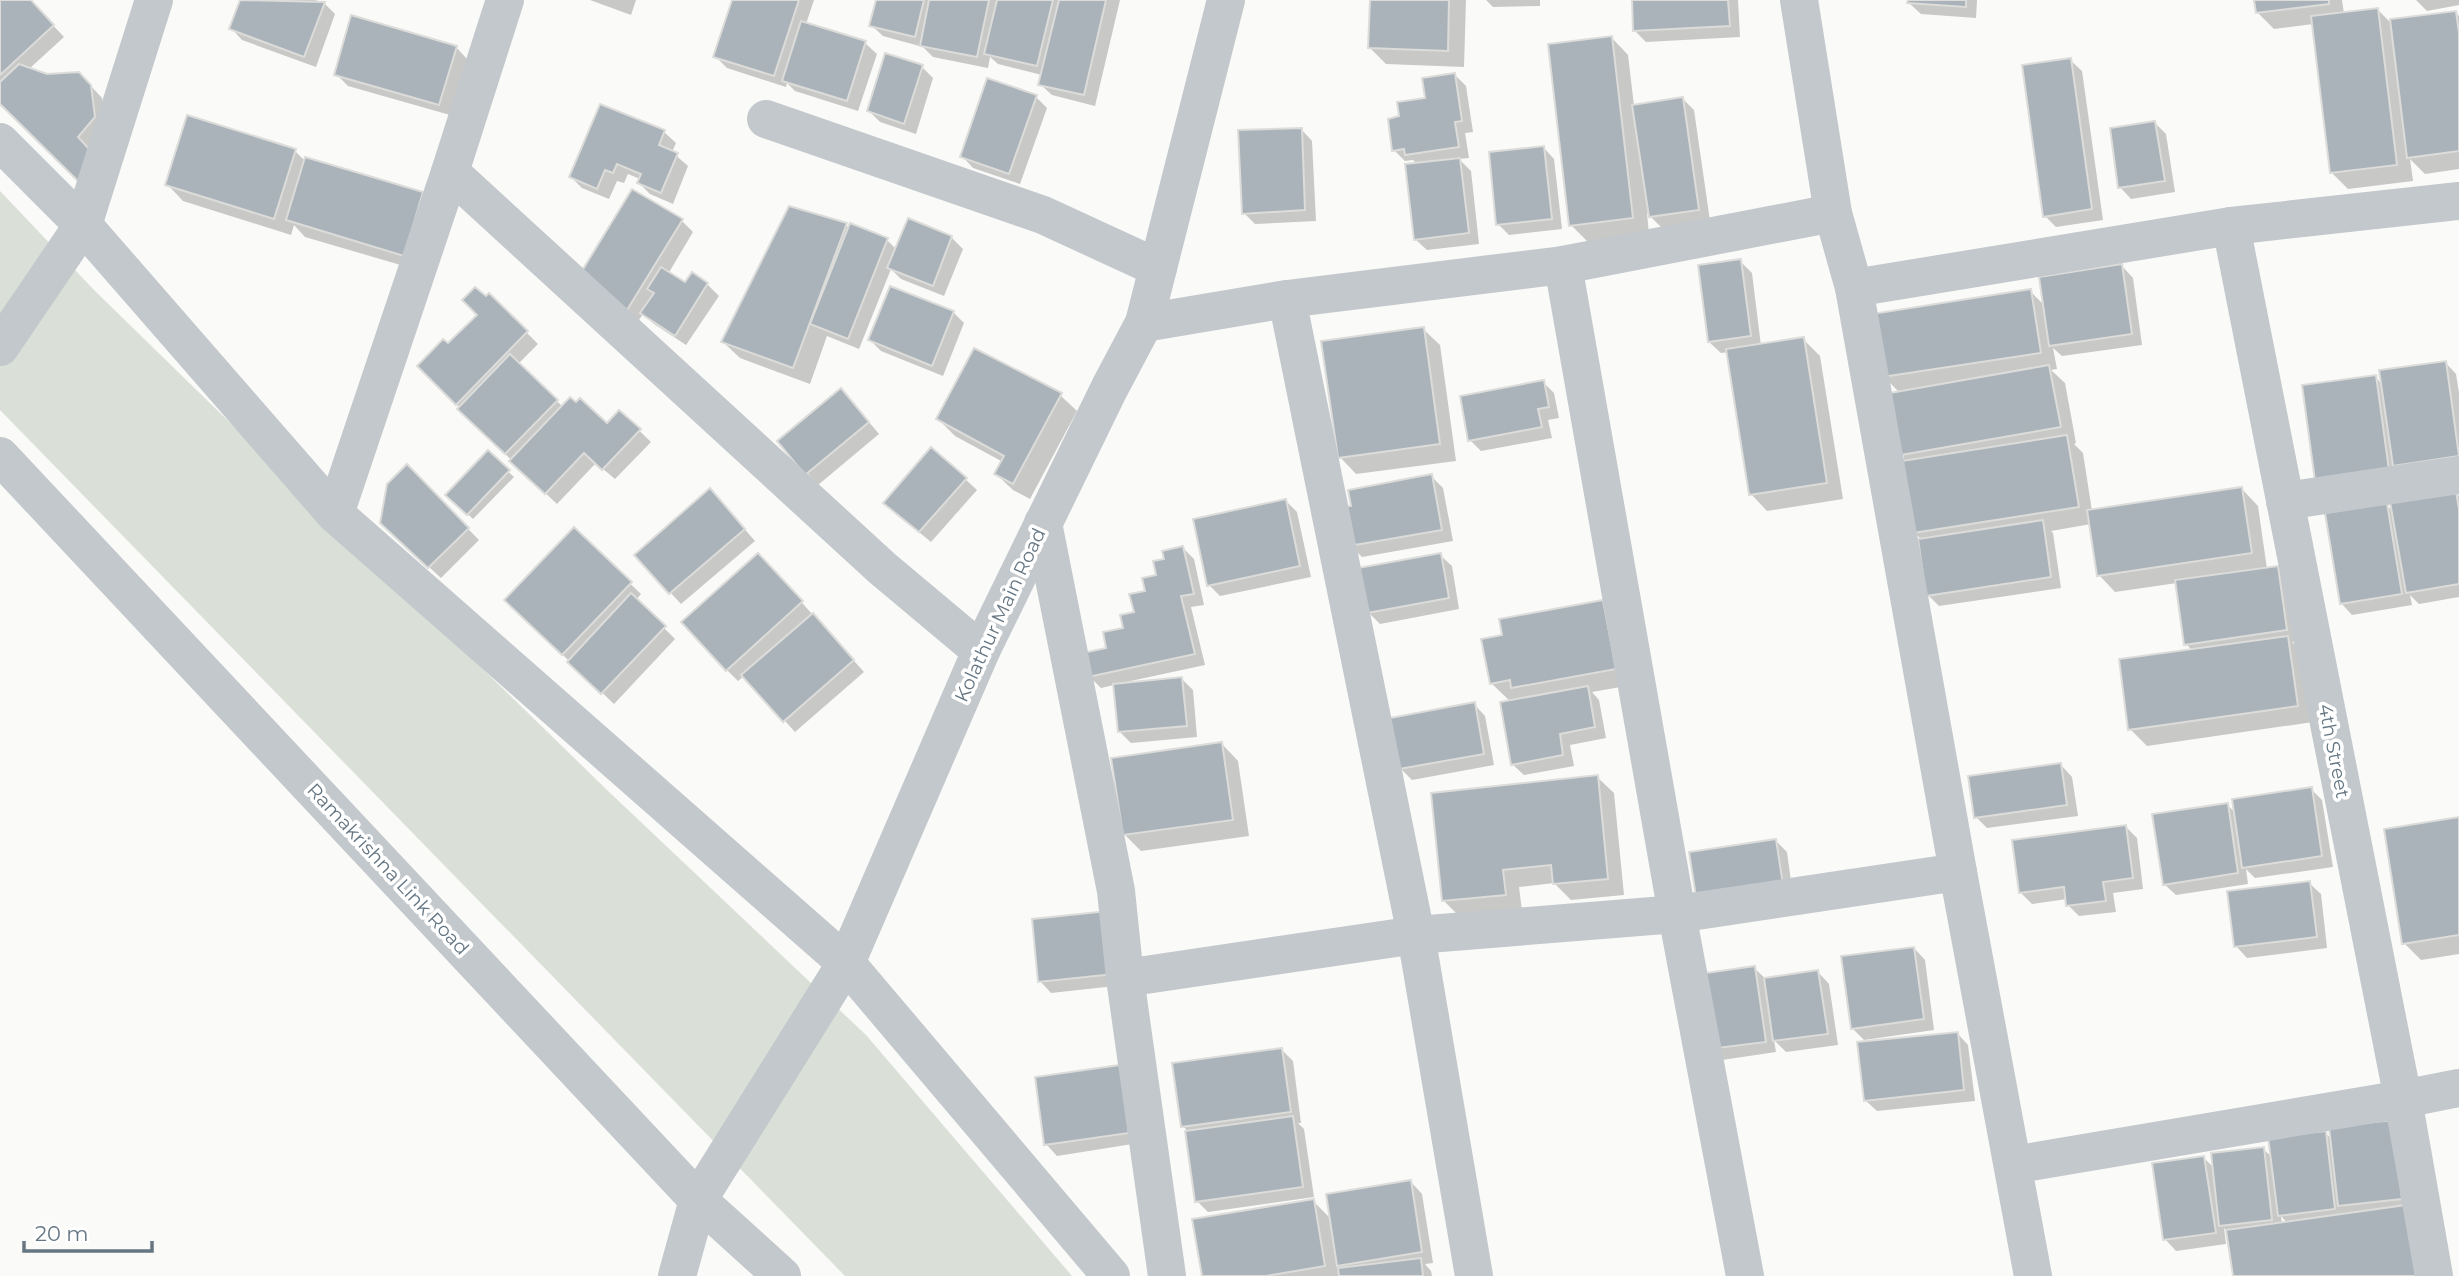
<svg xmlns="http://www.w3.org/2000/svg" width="2459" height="1276" viewBox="0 0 2459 1276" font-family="Montserrat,sans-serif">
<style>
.green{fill:#dadfd7}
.shadow{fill:#0003;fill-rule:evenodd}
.building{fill:#aab3b9;stroke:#dcdcda;stroke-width:2}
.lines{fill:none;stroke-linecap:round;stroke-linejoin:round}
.minor{stroke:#c3c8cc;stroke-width:38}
.tertiary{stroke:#c3c8cc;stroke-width:38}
.labels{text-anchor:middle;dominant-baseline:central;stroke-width:7;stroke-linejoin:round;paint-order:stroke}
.street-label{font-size:19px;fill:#657683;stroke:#fff}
</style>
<rect width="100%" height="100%" fill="#fafaf8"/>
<path class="green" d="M0,191L94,290L608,791L866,1035L1072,1276H845L0,410Z"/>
<g class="shadow">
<path d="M2,0H29L64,37L29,69L90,85L102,98L105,129L88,149L0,101V2Z"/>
<path d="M242,0H315L324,3L335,14L316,67L242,40L231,28Z"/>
<path d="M590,0H636L631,15Z"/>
<path d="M734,0H814L806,24L865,43L877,54L858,111L795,91L787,83L786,87L727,68L715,56Z"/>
<path d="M878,0H1120L1095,106L1052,95L1040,84L1042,75L998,64L990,57L988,68L933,57L923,47L883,36L871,25Z"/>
<path d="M1371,0H1466L1464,67L1386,64L1370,48Z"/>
<path d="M1486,0H1540V6L1493,7Z"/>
<path d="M1633,0H1738L1740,37L1646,42L1635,31Z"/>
<path d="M1909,0H1977L1976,18L1921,14L1909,3Z"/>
<path d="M2256,0H2342L2344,14L2377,9L2392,24L2456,13L2459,16V169L2425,174L2410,159L2413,181L2348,189L2331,172L2313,24L2274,29L2257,12Z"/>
<path d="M2416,0H2459V5L2427,11Z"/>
<path d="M1612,38L1628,55L1634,106L1683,99L1694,110L1710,221L1662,228L1647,213L1649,234L1588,242L1571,225Z"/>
<path d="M456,47L467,59L450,115L348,86L336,74Z"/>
<path d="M2070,60L2082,71L2103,220L2056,227L2045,216Z"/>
<path d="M922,67L933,78L916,134L880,122L869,111Z"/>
<path d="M1455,75L1466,86L1473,132L1465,133L1469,158L1459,159L1471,171L1479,244L1427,250L1415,239L1417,164L1413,160L1405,161L1394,150L1401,118Z"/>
<path d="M1036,97L1047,108L1020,184L973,168L962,156Z"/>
<path d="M601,106L664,132L676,143L672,152L688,166L673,204L650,194L639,183L640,179L628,174L624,183L617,181L609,199L582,188L571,177Z"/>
<path d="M2155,123L2166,134L2175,192L2131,199L2120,187Z"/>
<path d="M1301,129L1312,141L1316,221L1255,224L1244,213Z"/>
<path d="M1543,147L1554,159L1562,229L1509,235L1498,224Z"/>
<path d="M295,151L306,162L421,271L305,237L294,225L291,235L183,201L167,184Z"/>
<path d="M633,191L682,221L693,232L668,274L685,285L692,275L707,284L719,296L686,345L654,324L643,314L639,320L579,279Z"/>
<path d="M846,225L850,229L887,240L897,250L951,237L963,249L944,296L901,279L891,269L859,349L827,336L810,384L740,358L723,342Z"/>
<path d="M1740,261L1752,273L1761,346L1803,339L1820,356L1843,499L1767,511L1751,494L1728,352L1721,353L1709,342Z"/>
<path d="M2122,266L2133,278L2142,345L2062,356L2053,348L2057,369L2051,370L2065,383L2076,443L2074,444L2083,453L2092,511L2242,489L2258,506L2267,569L2277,568L2288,579L2297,641L2292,642L2304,655L2313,722L2147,746L2130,729L2193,651L2186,644L2177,583L2115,592L2099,575L2091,524L2051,531L2053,533L2061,588L1939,606L1928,595L1920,538L1914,533L1904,462L1900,393L1883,376L2030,291L2045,306Z"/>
<path d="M489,295L538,344L518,364L563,407L607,425L620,412L651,442L615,479L596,463L557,504L523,472L419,366L448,346L479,315Z"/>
<path d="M953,312L964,323L943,376L881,351L870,340Z"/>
<path d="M1423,329L1440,345L1456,461L1356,474L1340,457Z"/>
<path d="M2445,362L2456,374L2459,393V469L2316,480L2375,377L2383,385Z"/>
<path d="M1543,382L1554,393L1559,418L1548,420L1552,438L1481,451L1470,440Z"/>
<path d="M1060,395L1077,411L1030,499L1013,490L996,474L1003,462L955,436L938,419Z"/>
<path d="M852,402L879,434L818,485L807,473Z"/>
<path d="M488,453L514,477L473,519L447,495Z"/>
<path d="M407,467L479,540L441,578L393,534Z"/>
<path d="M1431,476L1443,488L1453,541L1362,557L1351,546L1353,507Z"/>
<path d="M965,479L977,490L931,542L897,514Z"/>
<path d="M2455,493L2459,496V597L2419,604L2410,595L2412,605L2352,615L2341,603L2386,505L2394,512Z"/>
<path d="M1286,501L1297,512L1311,577L1220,596L1209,585Z"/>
<path d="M721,502L755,541L681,604L636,555Z"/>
<path d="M574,530L641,594L636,600L675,639L614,704L518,612Z"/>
<path d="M1183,548L1194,559L1204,605L1191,607L1205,665L1126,682V685L1182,679L1193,690L1197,737L1131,743L1119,731L1114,685L1101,688L1090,677L1125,630L1166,561Z"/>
<path d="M1440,555L1452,566L1459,609L1380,624L1368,612Z"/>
<path d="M769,566L864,672L795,732L744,676L738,681L727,670Z"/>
<path d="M1619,619L1632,685L1592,692L1599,700L1606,738L1570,745L1574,766L1524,775L1512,764L1511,702L1491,683Z"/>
<path d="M1474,704L1485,716L1494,765L1412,780L1401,769Z"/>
<path d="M1222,744L1238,761L1249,836L1141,851L1124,834Z"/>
<path d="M2061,765L2072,777L2078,816L1987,828L1976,817Z"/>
<path d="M1597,777L1614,793L1624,895L1571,900L1554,883L1519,887L1522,911L1460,917L1444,901Z"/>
<path d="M2311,789L2322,800L2333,867L2255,878L2246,869L2248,884L2176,895L2164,884L2227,805L2236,813Z"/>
<path d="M2459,819V954L2421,960L2404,943Z"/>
<path d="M2125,826L2137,838L2143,889L2113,893L2116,912L2079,916L2068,905L2067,899L2032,904L2020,892Z"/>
<path d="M1776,841L1787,852L1793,896L1709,908Z"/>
<path d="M2309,883L2321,894L2327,948L2247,958L2236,946Z"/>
<path d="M1118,924L1124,985L1051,993L1040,981Z"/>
<path d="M1914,948L1925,960L1934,1030L1864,1040L1852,1028Z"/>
<path d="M1754,968L1766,979L1818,972L1829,984L1838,1045L1786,1052L1774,1040L1776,1052L1722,1060L1711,1048Z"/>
<path d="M1957,1033L1968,1045L1975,1101L1877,1111L1865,1100Z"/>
<path d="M1281,1049L1293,1061L1301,1123H1298L1304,1129L1314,1197L1208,1212L1197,1201L1189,1133L1183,1126Z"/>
<path d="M1119,1067L1139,1143L1057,1156L1046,1144Z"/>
<path d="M2392,1121L2430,1276H2234L2228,1233L2224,1228L2226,1244L2176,1251L2165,1239L2204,1158L2215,1169L2263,1149L2273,1158L2325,1133L2332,1139ZM2281,1216L2288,1224H2282Z"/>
<path d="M1411,1182L1422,1194L1433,1263L1425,1264L1431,1271L1432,1276H1203L1313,1201L1332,1220Z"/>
</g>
<g class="building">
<path d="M0,0H31L54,25L0,75Z"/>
<path d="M240,0L325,2L304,57L229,29Z"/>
<path d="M732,0H799L774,76L713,57Z"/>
<path d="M876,0H924L915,37L869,26Z"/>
<path d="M929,0H989L977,57L920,46Z"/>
<path d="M997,0H1053L1037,66L984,54Z"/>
<path d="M1059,0H1106L1084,95L1038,85Z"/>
<path d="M1370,0H1449L1448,51L1368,48Z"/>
<path d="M1632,0H1728L1730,26L1633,31Z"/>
<path d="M1908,0H1966V7L1907,3Z"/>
<path d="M2254,0H2329V4L2256,13Z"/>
<path d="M2378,8L2397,165L2330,173L2311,16Z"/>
<path d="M2456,11L2459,33V151L2407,158L2390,19Z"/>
<path d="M351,15L457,46L439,105L334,75Z"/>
<path d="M801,21L866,41L847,101L782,81Z"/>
<path d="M1612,36L1633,218L1569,226L1548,44Z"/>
<path d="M885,53L923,65L904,124L867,111Z"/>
<path d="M2071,58L2092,209L2043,217L2022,65Z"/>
<path d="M19,64L47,74L79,72L91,85L95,117L78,137L89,149L80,183L0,104V82Z"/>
<path d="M1455,73L1462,121L1455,122L1459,147L1405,155L1404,149L1392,151L1388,119L1399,116L1397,102L1425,98L1422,78Z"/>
<path d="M987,78L1037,95L1009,174L960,157Z"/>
<path d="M1683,97L1699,210L1649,217L1632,105Z"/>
<path d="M600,104L665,130L659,145L678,153L661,193L637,183L641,174L617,164L613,173L605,170L597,189L569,177Z"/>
<path d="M187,115L296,149L274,219L165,185Z"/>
<path d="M2155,121L2165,181L2118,188L2110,128Z"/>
<path d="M1302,128L1305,210L1242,214L1238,130Z"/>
<path d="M1544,146L1552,219L1496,225L1489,152Z"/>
<path d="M305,157L423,192L404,256L286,220Z"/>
<path d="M1460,158L1469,233L1414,240L1405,164Z"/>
<path d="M632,189L683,219L627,310L577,279Z"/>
<path d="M789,206L847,223L793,368L721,342Z"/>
<path d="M908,218L952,236L933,286L887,268Z"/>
<path d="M850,223L888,238L848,339L810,324Z"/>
<path d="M1741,259L1751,336L1708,342L1698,265Z"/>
<path d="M2122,264L2132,334L2049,346L2039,277Z"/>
<path d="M661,267L685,282L692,272L708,283L675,336L640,313L654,293L647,289Z"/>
<path d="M890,286L954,311L932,366L868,340Z"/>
<path d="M475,287L486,296L489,293L528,331L456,405L417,366L443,339L448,343L477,315L462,300Z"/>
<path d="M2031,289L2041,353L1882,377L1872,314Z"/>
<path d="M1424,327L1440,444L1338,458L1321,341Z"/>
<path d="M1804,337L1827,483L1749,495L1726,349Z"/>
<path d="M974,348L1062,393L1013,484L994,474L1004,456L936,419Z"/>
<path d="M510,354L558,400L505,454L457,409Z"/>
<path d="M2446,361L2459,456L2393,466L2379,370Z"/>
<path d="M2049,365L2061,427L1895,456L1884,394Z"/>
<path d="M2376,375L2389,470L2315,481L2302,385Z"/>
<path d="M1544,380L1549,407L1538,409L1542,427L1468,441L1460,396Z"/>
<path d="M841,388L869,422L805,475L777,441Z"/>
<path d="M570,397L576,402L580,398L607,423L619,410L641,429L602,470L584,453L545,494L509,461Z"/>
<path d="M2067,435L2079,507L1913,533L1902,461Z"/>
<path d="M931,447L967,478L919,532L883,503Z"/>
<path d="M488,450L510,470L467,515L445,495Z"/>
<path d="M407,464L469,528L428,568L380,523L387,484Z"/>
<path d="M1432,474L1442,530L1349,546L1343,507L1351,506L1348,490Z"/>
<path d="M2242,487L2252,553L2097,576L2087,510Z"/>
<path d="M710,488L745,529L669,594L634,555Z"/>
<path d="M2456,491L2459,509V584L2406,593L2390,502Z"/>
<path d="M1286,499L1300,566L1207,586L1193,519Z"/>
<path d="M2387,503L2402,594L2340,604L2325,513Z"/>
<path d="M2043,520L2051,577L1926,596L1918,539Z"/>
<path d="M574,527L632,582L562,655L504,600Z"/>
<path d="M1183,546L1194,594L1181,596L1195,654L1088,677L1083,653L1106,648L1103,632L1123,628L1120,615L1134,612L1129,594L1145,591L1142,578L1156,575L1153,561L1164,559L1162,551Z"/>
<path d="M758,553L803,601L726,671L681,622Z"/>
<path d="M1441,553L1449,598L1367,613L1358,568Z"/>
<path d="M2278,566L2287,630L2184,645L2175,580Z"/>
<path d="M631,593L666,626L601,694L567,662Z"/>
<path d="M1603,600L1616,669L1511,688L1510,680L1490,684L1481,639L1502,635L1499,619Z"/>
<path d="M813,613L854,660L783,722L741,675Z"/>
<path d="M2288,636L2298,706L2128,730L2119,659Z"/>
<path d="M1182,677L1187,726L1118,732L1113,684Z"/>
<path d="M1588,686L1595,727L1560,734L1563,755L1511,765L1500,702Z"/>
<path d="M1475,702L1484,754L1399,769L1390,718Z"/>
<path d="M1222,742L1233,820L1123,835L1111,758Z"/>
<path d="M2061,763L2067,805L1974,818L1968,776Z"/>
<path d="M1598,775L1608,879L1553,884L1551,865L1503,870L1506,895L1442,901L1431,793Z"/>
<path d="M2312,787L2322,856L2242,868L2232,799Z"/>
<path d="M2228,803L2238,873L2163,885L2152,814Z"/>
<path d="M2459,817V935L2402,944L2384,829Z"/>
<path d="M2126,825L2133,878L2103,882L2106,901L2066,906L2064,887L2019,893L2012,840Z"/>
<path d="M1776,839L1783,885L1696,897L1689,852Z"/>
<path d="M2310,881L2317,937L2234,947L2227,891Z"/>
<path d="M1108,911L1114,974L1038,982L1032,919Z"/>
<path d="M1914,947L1924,1019L1851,1029L1841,956Z"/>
<path d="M1755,966L1766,1042L1709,1049L1699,974Z"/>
<path d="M1818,970L1828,1034L1773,1041L1764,978Z"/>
<path d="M1958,1032L1964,1090L1864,1101L1857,1042Z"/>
<path d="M1282,1048L1291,1112L1181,1127L1172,1063Z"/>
<path d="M1120,1065L1129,1133L1044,1145L1035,1077Z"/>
<path d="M1293,1116L1303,1187L1195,1202L1185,1131Z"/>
<path d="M2393,1120L2402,1199L2338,1206L2329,1127Z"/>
<path d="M2326,1131L2335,1209L2278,1216L2268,1137Z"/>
<path d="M2264,1147L2272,1220L2219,1226L2211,1153Z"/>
<path d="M2204,1156L2216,1233L2163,1240L2152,1163Z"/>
<path d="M1411,1180L1422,1252L1337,1266L1326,1194Z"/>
<path d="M1314,1199L1325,1266L1266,1276H1202L1192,1219Z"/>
<path d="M2406,1205L2416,1276H2233L2226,1230Z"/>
<path d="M1421,1258L1423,1276H1339L1338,1268Z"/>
</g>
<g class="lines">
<g class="minor">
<path d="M505,0L450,172L335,514L846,963L1111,1276"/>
<path d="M1799,0L1833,213L1854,288L1958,872L2033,1276"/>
<path d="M766,119L1043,215L1158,268"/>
<path d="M0,142L83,225L335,514"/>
<path d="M450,172L882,568L981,651"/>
<path d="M2231,226L2403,1099L2434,1276"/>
<path d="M1563,265L1677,914L1745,1276"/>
<path d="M1854,288L2231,226L2459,201"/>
<path d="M1287,299L1416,935L1474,1276"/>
<path d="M1144,323L1287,299L1563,265L1833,213"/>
<path d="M2285,501L2459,475"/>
<path d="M1043,523L1116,891L1125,978L1167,1276"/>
<path d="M1125,978L1416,935L1677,914L1958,872"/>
<path d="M2013,1165L2403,1099L2459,1088"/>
<path d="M677,1276L698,1200L846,963L981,651L1110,387L1144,323L1226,0"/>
</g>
<g class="tertiary">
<path d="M0,347L83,225L154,0"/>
<path d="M0,456L698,1200L782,1276"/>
</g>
</g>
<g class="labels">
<g class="street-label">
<text transform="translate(1000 615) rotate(-65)">Kolathur Main Road</text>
<text transform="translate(2334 751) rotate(79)">4th Street</text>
<text transform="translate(388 869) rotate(47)">Ramakrishna Link Road</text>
</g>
</g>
<path d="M24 1241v10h128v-10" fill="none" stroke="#657683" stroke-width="3.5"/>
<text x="35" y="1241" font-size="21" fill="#657683" stroke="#ffffff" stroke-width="5" paint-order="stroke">20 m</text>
</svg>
